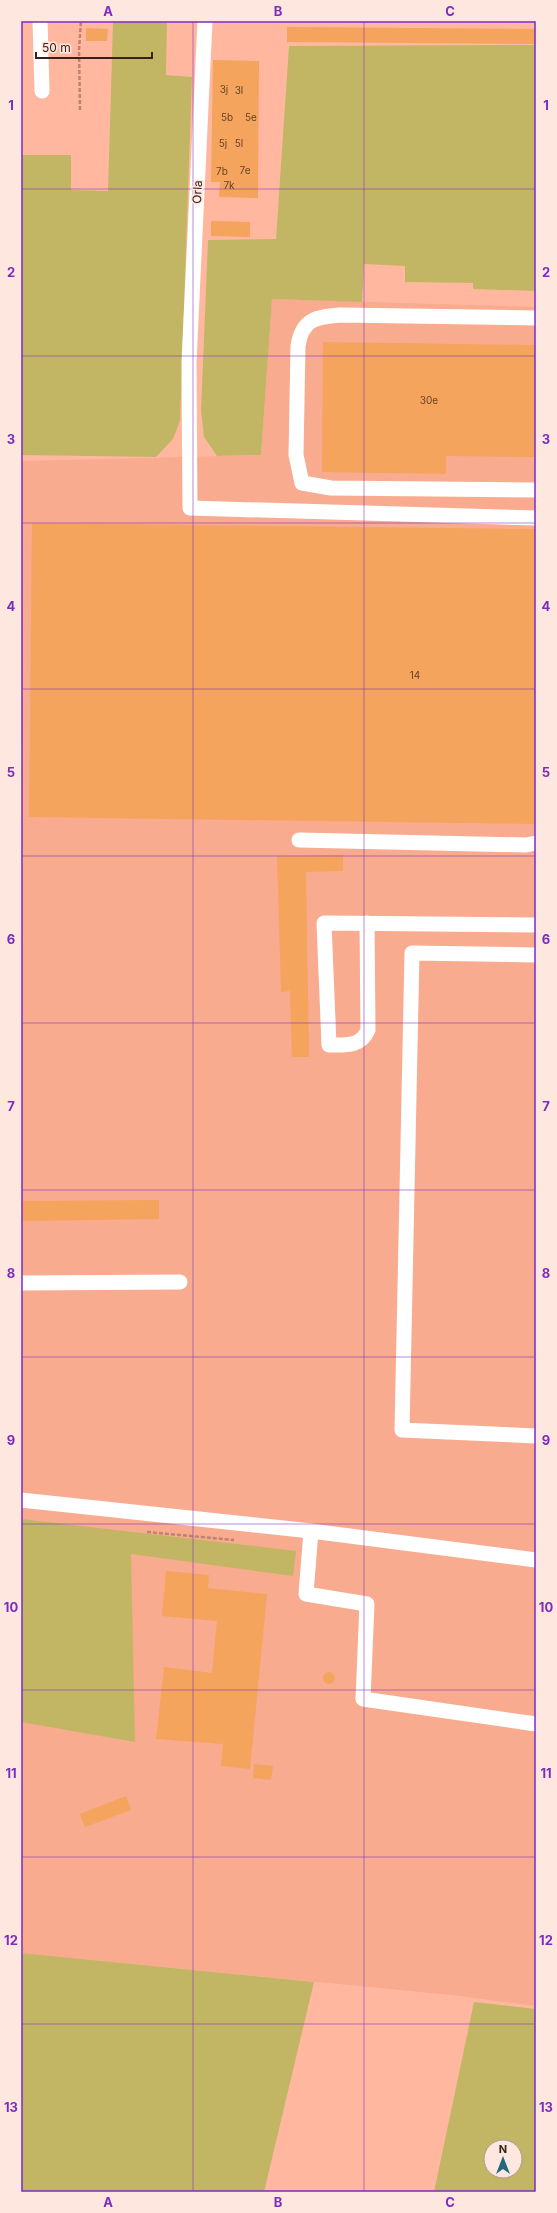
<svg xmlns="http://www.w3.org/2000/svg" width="557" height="2213" viewBox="0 0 557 2213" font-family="Inter,sans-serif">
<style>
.built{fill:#f8ab8e}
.green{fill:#c2b665;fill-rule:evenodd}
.building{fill:#f4a45c}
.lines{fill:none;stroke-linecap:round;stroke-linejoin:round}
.path{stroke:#bb8370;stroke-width:2.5;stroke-dasharray:4 2;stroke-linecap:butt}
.minor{stroke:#fff;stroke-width:15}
.grid{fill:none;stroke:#7b2cbf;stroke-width:1;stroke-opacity:0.55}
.labels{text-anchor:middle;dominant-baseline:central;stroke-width:3.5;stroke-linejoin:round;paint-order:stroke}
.number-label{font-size:10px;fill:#684128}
.street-label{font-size:12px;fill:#3a2016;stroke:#fde7df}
.neatline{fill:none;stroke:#7b2cbf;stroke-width:1.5}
.grid-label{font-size:13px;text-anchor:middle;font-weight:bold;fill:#7b2cbf}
</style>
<rect width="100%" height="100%" fill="#ffb89f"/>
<path class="built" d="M272,299L536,307V2006L451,1995L21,1953V461L261,455Z"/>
<g class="green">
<path d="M113,21H167L166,75L192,77L180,421L173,439L156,457L21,455V155H71V190L108,191Z"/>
<path d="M536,45V291L473,289V283L405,282V266L364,264L362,302L272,299L261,455L217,456L204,437L201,411L208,240L276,239L289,46Z"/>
<path d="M21,1519L296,1551L293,1576L131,1554L135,1742L21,1722Z"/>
<path d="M21,1953L314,1982L264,2192H21Z"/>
<path d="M474,2002L536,2009V2192H434ZM491,2147H515V2171H491Z"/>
</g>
<g class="building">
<path d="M287,27L536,29V44L287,42Z"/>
<path d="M86,28L108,29L107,41H86Z"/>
<path d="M213,60L259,61L258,198L219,197L220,182H211Z"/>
<path d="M211,221L250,222V237L211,236Z"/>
<path d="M323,342L536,345V457L446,456V474L322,472Z"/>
<path d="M32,523L536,529V824L29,817Z"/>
<path d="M343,855V871L306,872L309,1057H292L290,991L281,992L277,856Z"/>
<path d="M159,1200V1219L21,1221V1201Z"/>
<path d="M166,1571L209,1575L208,1588L267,1594L250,1769L221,1766L223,1744L156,1739L164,1667L212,1673L217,1621L162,1616Z"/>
<circle cx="329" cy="1678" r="6"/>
<path d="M254,1764L273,1766L271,1780L253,1778Z"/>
<path d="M126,1796L131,1810L85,1827L80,1814Z"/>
</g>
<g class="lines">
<g class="path">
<path d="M80,110L79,50L81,21"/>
<path d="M147,1532L234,1540"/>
</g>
<g class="minor">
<path d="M40,21L42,91"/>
<path d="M205,21L189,362L190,508L536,518"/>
<path d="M536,318L340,315C316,317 302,319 298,346L296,455L302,483L331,488L536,490"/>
<path d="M299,840L526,845L536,843"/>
<path d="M367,923L368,1030C361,1047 345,1045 329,1045L324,923L536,925"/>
<path d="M536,955L412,953L402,1430L536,1436"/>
<path d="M21,1283L180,1282"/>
<path d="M21,1500L311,1531L536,1560"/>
<path d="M311,1531L306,1594L367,1604L363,1699L536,1724"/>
</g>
</g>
<path class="grid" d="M193,21V2192M364,21V2192M21,189H536M21,356H536M21,523H536M21,689H536M21,856H536M21,1023H536M21,1190H536M21,1357H536M21,1524H536M21,1690H536M21,1857H536M21,2024H536"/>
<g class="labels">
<g class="number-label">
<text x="224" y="89">3j</text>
<text x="239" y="90">3l</text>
<text x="227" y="117">5b</text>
<text x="251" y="117">5e</text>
<text x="223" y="143">5j</text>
<text x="239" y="143">5l</text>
<text x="245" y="170">7e</text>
<text x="222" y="171">7b</text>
<text x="229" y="185">7k</text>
<text x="429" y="400">30e</text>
<text x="415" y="675">14</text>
</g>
<g class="street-label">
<text transform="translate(197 192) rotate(-87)">Orla</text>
</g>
</g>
<rect width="557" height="2213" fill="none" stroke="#fde7df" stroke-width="44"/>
<g transform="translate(503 2159)"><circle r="19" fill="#fde7df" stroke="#af978f"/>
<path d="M0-3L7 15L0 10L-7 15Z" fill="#25677a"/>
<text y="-6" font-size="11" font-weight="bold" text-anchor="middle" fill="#3a2016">N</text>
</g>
<path d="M36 52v6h116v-6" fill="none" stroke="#3a2016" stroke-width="2"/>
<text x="42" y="52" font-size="12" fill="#3a2016" stroke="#fde7df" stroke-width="3" paint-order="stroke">50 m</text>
<rect x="22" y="22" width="513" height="2169" class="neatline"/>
<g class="grid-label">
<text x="108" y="16">A</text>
<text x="278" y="16">B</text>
<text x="450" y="16">C</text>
<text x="11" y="110">1</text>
<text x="546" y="110">1</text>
<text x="11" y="277">2</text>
<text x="546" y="277">2</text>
<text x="11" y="444">3</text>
<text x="546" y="444">3</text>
<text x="11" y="611">4</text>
<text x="546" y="611">4</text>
<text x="11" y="777">5</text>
<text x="546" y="777">5</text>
<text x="11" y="944">6</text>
<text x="546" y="944">6</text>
<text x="11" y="1111">7</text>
<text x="546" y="1111">7</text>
<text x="11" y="1278">8</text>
<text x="546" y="1278">8</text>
<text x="11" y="1445">9</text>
<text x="546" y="1445">9</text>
<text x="11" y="1612">10</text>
<text x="546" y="1612">10</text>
<text x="11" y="1778">11</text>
<text x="546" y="1778">11</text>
<text x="11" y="1945">12</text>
<text x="546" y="1945">12</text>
<text x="11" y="2112">13</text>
<text x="546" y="2112">13</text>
<text x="108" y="2207">A</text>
<text x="278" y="2207">B</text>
<text x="450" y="2207">C</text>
</g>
</svg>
